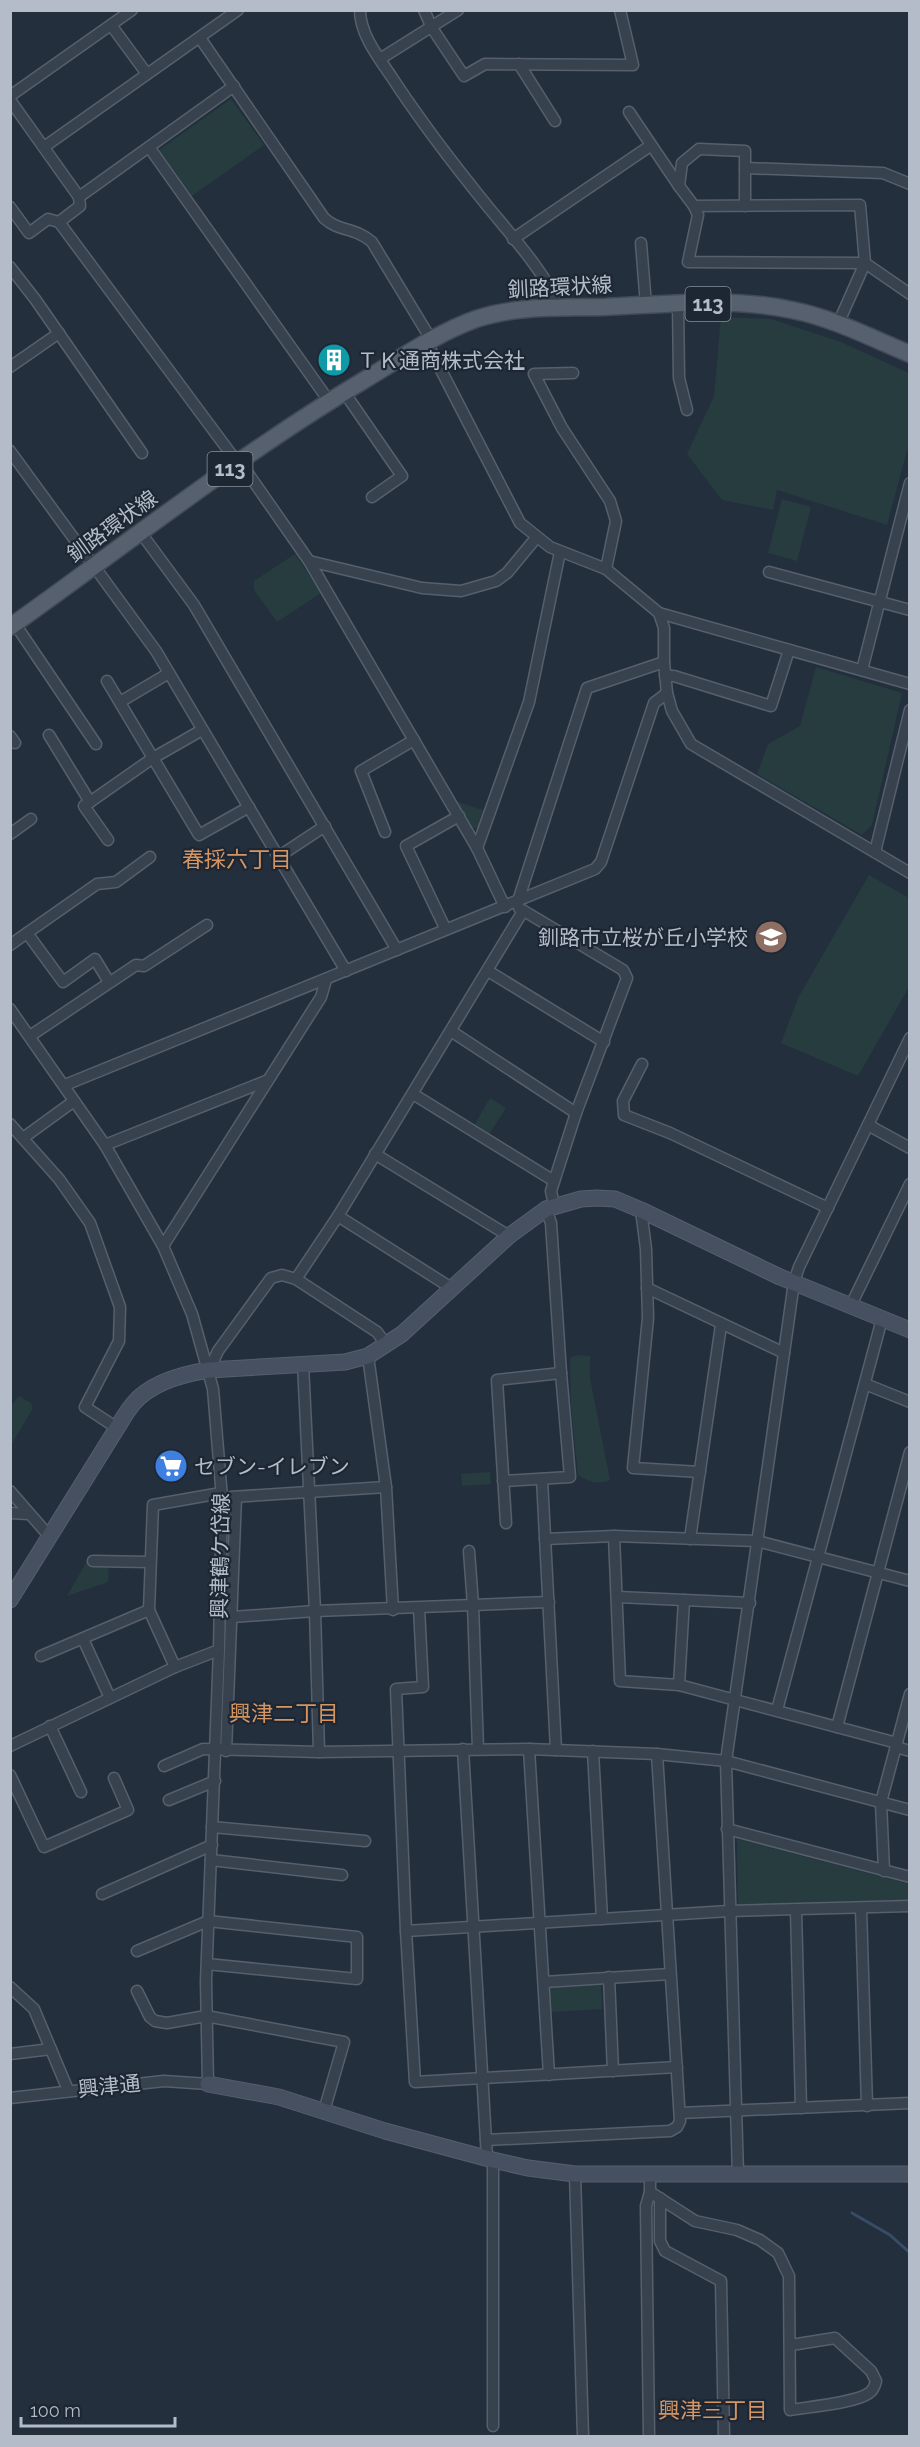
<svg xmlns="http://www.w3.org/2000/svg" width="920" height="2447" viewBox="0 0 920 2447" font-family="Raleway,'Noto Sans JP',sans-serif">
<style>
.green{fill:#263c3f}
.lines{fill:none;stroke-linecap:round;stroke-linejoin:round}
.stream{stroke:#394c67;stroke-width:3}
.street-casing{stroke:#565f6c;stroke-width:13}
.secondary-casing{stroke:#565f6c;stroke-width:17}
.primary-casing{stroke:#414a57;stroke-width:19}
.street{stroke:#38414e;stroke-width:10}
.secondary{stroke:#465061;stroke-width:15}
.primary{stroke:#56606e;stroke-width:16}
.labels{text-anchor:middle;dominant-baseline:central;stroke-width:4.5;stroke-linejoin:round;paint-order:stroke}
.shield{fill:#1d2633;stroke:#878f9c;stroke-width:1.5}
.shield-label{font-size:20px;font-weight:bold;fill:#b4bcc9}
.street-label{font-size:21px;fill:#b4bcc9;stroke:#1d2633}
.poi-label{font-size:21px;fill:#b4bcc9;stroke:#1d2633;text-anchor:start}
.neighbourhood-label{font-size:22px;fill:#d59563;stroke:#1d2633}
</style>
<rect width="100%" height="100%" fill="#242f3e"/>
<g class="green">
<path d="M231,99L264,145L192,196L159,150Z"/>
<path d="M721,317L771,319L841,342L909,373V443L887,525L777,490L773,510L722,500L687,454L714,396Z"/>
<path d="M782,499L811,507L797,561L768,553Z"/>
<path d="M295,554L321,593L277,622L254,590V581Z"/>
<path d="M816,667L902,693L872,825L862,835L757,774L768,744L800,726Z"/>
<path d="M458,802L483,810L478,828L470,829L456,806Z"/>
<path d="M869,875L909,898V987L858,1076L781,1043L798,998Z"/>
<path d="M490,1098L506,1108L488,1136L474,1126Z"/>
<path d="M578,1355L590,1356V1378L610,1480C597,1485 589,1482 578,1475L571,1406L570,1358Z"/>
<path d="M19,1396L31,1403L33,1408L11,1445V1406Z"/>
<path d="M490,1472L491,1484L462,1486L461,1474Z"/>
<path d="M86,1563L109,1564L108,1582L67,1596Z"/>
<path d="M737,1839L909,1884V1900L738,1905Z"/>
<path d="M601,1983L602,2009L550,2012L548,1987Z"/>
</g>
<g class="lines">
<path class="stream" d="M852,2213L890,2235L910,2253"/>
<g class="street-casing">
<g id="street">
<path d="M360,10C360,34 378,57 391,76C421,122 454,165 489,208C512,236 547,275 560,308"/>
<path d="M424,10L432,28L464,76L485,64L633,65L620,10"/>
<path d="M111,25L147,74"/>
<path d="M200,38L324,218C339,232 355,227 372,242L432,341"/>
<path d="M380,59L458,10"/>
<path d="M519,64L555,121"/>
<path d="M234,86L79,197L80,206L59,222L231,454L240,462L309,561L477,848L505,907"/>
<path d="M10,96L132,10"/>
<path d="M10,100L79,197"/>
<path d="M629,112L679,186"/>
<path d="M44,147L238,10"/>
<path d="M149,147L329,401"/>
<path d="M745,168L883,173L910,184"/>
<path d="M694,206L679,186L682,163L699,149L745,151V206"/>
<path d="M10,207L29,233L48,219L59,222"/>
<path d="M513,239L650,146"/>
<path d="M641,243L646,305"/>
<path d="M10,267L35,299L142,453"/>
<path d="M678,304L679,378L687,410"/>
<path d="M838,324L865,263L860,205L694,206L698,215L688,262L865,263L910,294"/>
<path d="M427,343L520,523L550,547L606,569L659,613L664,628V662L667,693L672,711L691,744L910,873"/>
<path d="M10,367L59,333"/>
<path d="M573,373L534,374L562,428L610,501L616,521L606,569"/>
<path d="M344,392L402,476L372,497"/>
<path d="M10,451L156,651L346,971"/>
<path d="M141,533L194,605L397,950"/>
<path d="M309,561L422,588L461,591L496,581L507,573L536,538"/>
<path d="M769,572L910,610"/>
<path d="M659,613L910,684"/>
<path d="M15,624L96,744"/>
<path d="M862,670L910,483"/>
<path d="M665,676H674L771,706L789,650"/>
<path d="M107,681L199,835L249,807"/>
<path d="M120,702L169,673"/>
<path d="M49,735L90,802L84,806L108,840"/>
<path d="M10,736L15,743"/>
<path d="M90,802L153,758L202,730"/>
<path d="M385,832L361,771L414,740"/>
<path d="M10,834L31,819"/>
<path d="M477,848L529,702L560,552"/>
<path d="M875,852L910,710"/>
<path d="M278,857L325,826"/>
<path d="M518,901L587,688L664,662"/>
<path d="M519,908L623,970L627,978L576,1113L551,1191L554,1205"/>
<path d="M445,928L406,846L459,816"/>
<path d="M10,945L27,933"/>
<path d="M488,971L604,1042"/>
<path d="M109,982L95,959L63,982L27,933L97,884L116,882L150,857"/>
<path d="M10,1009L105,1145L163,1246L192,1314L213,1389L222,1498L219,1650L206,1981L208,2084L164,2081L10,2098"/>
<path d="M451,1031L576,1113"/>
<path d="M30,1036L136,965L144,966L207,925"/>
<path d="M642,1064L623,1101L624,1115L670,1133L828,1208"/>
<path d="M65,1085L595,869L601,862L654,703L667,693"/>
<path d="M413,1094L554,1181"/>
<path d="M10,1124L59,1179L90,1223L120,1307L119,1341L85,1407L117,1428"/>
<path d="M868,1125L910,1148"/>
<path d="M23,1138L74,1101"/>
<path d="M105,1145L266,1081"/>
<path d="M375,1154L509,1236"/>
<path d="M641,1210L646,1249L648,1318L633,1468L700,1472"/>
<path d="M338,1216L453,1289"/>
<path d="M163,1246L321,997L326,980"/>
<path d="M296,1279L338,1216L523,911"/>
<path d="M647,1288L784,1353"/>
<path d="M851,1305L910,1184"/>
<path d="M368,1356L386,1487L393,1610"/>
<path d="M303,1364L315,1611L319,1752"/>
<path d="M209,1370L218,1351L271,1278L282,1275L296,1279L377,1332L387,1346"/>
<path d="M865,1384L910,1402"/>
<path d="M542,1479L556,1750"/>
<path d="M503,1481L570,1477L561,1373L551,1223L546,1209"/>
<path d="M10,1491L50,1537"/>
<path d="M231,1497L386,1487"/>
<path d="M10,1513L29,1514"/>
<path d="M506,1523L497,1380L561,1373"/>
<path d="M614,1536L620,1681L679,1685L897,1743"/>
<path d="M545,1539L614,1536L757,1541L910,1581"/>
<path d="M690,1539L721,1325"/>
<path d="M469,1551L473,1605L549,1602"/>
<path d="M93,1561L149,1562"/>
<path d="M618,1597L750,1603"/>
<path d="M419,1608L423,1687L396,1689L406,1931L415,2082L677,2067"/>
<path d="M232,1617L315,1611L473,1605L478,1749"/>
<path d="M83,1639L110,1698"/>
<path d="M41,1656L149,1610"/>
<path d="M175,1667L149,1610L153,1505L221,1493"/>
<path d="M679,1685L684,1600"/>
<path d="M777,1710L882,1319"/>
<path d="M50,1726L81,1792"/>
<path d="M837,1727L910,1452"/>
<path d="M10,1746L175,1667L219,1650"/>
<path d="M896,1747L910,1751"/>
<path d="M463,1749L487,2158"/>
<path d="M529,1749L549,2075"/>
<path d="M226,1751L236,1497"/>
<path d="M593,1751L602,1919"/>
<path d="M164,1766L203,1749L319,1752L529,1749L657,1754L726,1761L910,1810"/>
<path d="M10,1775L44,1847L128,1810L114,1778"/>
<path d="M169,1800L215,1781"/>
<path d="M212,1827L365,1841"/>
<path d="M727,1829L910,1877"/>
<path d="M211,1860L342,1875"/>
<path d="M884,1871L881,1802L910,1694"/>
<path d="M102,1894L212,1845"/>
<path d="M861,1908L867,2106"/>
<path d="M796,1910L801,2108"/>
<path d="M406,1931L729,1911L910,1906"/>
<path d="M137,1951L208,1921L357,1937V1979L207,1964"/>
<path d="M609,1977L613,2071"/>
<path d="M544,1982L670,1974"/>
<path d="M10,1987L34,2009L68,2090"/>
<path d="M137,1991L150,2017L155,2021L167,2023L206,2016L344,2042L324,2111"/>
<path d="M10,2054L51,2049"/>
<path d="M680,2113L910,2103"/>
<path d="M486,2140L670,2131L677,2127L680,2121L657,1754"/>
<path d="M493,2160V2426"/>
<path d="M575,2174L583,2436"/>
<path d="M738,2175L726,1761L784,1353L794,1282L799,1267L910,1038"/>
<path d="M650,2192L695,2221L737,2230L760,2240L778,2253L789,2276L790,2410C808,2407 856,2403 869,2393C874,2390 875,2385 876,2381L871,2371L835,2338L791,2345"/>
<path d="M660,2198V2241L665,2251L721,2281L724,2436"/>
<path d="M649,2436L646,2206L650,2192V2175"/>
</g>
</g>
<g class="secondary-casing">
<g id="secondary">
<path d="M10,1600L117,1428C122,1420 127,1411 133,1404C150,1383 183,1374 209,1370L345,1362L368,1356L402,1334L509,1236L546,1209L581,1199L597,1198L615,1199L641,1210L780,1277L910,1330"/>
<path d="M208,2084L279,2097L385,2131L493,2160L528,2168L575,2174H910"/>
</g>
</g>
<g class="primary-casing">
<path id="primary" d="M10,627C128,543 242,453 366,379C401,358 437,333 476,319C518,305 563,308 606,307C667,304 732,297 792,310C833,318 871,338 910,354"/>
</g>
<use href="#street" class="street"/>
<use href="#secondary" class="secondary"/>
<use href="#primary" class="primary"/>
</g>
<defs>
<g id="building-disc" transform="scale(1.725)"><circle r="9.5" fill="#0f9aa8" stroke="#1d2633"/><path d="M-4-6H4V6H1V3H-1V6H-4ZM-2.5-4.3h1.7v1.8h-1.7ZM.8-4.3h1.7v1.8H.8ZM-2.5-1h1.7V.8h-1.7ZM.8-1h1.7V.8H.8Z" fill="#fff"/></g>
<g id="school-disc" transform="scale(1.725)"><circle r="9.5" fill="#8d6e63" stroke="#1d2633"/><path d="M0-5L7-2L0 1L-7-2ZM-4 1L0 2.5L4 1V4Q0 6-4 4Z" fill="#fff"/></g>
<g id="supermarket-disc" transform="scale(1.725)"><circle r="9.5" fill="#3f7fe0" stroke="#1d2633"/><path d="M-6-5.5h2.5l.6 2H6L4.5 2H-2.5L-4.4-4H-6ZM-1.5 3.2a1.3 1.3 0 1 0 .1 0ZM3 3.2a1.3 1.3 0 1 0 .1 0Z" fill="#fff"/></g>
</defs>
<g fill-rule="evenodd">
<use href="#building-disc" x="334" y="360"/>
<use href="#school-disc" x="771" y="937"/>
<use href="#supermarket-disc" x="171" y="1466"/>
</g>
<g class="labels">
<g class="shield">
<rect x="685.5" y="287" width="45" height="34" rx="4.5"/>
<rect x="207.5" y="452" width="45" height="34" rx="4.5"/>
</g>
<g class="shield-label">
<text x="708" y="304">113</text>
<text x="230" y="469">113</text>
</g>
<g class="street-label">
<text transform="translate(560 287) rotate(-3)">釧路環状線</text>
<text transform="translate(112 526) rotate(-36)">釧路環状線</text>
<text transform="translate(220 1556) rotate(-89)">興津鶴ケ岱線</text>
<text transform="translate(109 2086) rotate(-6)">興津通</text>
</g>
<g class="poi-label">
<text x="357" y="360">ＴＫ通商株式会社</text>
<text x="748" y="937" text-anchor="end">釧路市立桜が丘小学校</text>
<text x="194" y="1466">セブン-イレブン</text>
</g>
<g class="neighbourhood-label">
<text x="237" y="859">春採六丁目</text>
<text x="284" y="1713">興津二丁目</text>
<text x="713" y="2410">興津三丁目</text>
</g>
</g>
<rect width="920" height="2447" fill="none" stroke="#b4bcc9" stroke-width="24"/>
<path d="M21 2417v9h154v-9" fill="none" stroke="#b4bcc9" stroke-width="3"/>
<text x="30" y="2417" font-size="18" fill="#b4bcc9" stroke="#1d2633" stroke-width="4.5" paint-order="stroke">100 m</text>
</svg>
